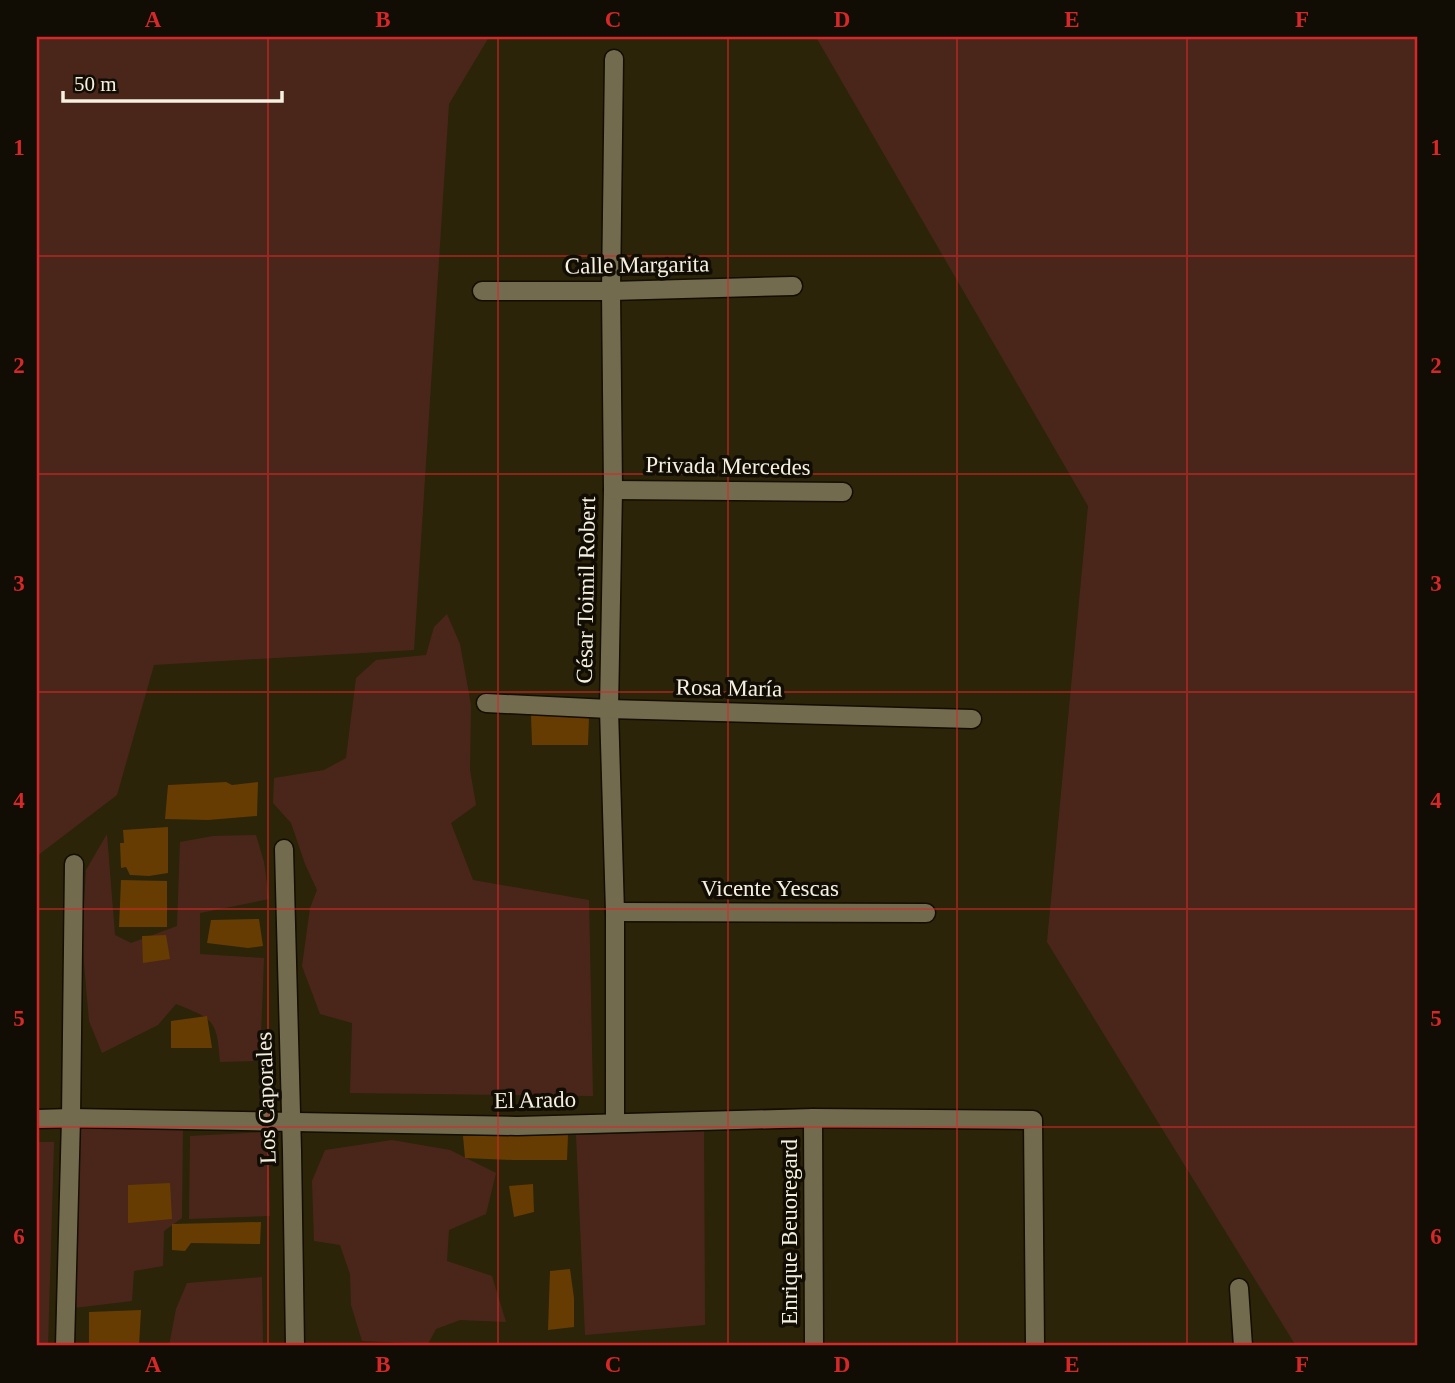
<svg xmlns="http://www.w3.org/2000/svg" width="1455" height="1383" viewBox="0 0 1455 1383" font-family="Georgia,serif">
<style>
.green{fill:#4a261a}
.building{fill:#663c02}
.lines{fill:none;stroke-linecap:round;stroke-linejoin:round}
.minor-casing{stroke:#140d00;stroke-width:21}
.minor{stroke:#736b4e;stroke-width:18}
.grid{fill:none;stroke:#d62828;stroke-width:2;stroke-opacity:0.55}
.labels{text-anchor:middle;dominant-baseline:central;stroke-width:7;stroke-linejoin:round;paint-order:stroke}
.street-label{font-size:23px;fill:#f5f0e0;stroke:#110d04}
.neatline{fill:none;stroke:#d62828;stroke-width:2.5}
.grid-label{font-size:23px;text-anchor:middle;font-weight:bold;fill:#d62828}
</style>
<rect width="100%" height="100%" fill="#2b2409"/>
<g class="green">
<path d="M37,37H489L449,104L414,650L154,665L117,795L37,856Z"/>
<path d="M816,37H1418V1346H1296L1047,942L1088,506Z"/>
<path d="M447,614L460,644L471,705L470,770L476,805L451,823L473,880L589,900L593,1096L350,1093L352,1023L320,1014L302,966L310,908L317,890L305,864L291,823L273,803L274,778L324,770L346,758L356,678L376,660L426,655L434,627Z"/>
<path d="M107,834L115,935L131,943L177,926L180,842L213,836L256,835L264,862L269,899L200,913V954L264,958L260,1061L220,1062C217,1020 214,1019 176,1004L158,1025L102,1053L89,1021L82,940L86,870Z"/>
<path d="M183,1123L182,1218L164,1231L163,1266L134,1271L132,1301L74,1308L77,1126Z"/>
<path d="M704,1131L705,1325L585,1335L576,1135Z"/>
<path d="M268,1132L270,1216L189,1219L190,1136Z"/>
<path d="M392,1140L450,1150L496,1173L486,1214L449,1230L447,1261L492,1276L506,1322L460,1320L436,1329L428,1344L362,1341L351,1305L350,1274L340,1245L314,1241L312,1181L325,1150Z"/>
<path d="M37,1142H54L48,1346H37Z"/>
<path d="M262,1277L263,1346H169L176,1309L187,1283Z"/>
</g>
<g class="building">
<path d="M531,715L589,717L588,745H532Z"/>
<path d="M226,782L232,785L258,782L257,816L208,820L165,819L168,785Z"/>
<path d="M168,827V873L149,876L130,875L126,867L121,868L120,843H124L123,830Z"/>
<path d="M121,880L167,881V927H119Z"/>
<path d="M259,919L263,946L248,948L207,943L211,920Z"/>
<path d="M166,935L170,959L143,963L142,936Z"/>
<path d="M207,1016L212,1048H171V1021Z"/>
<path d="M568,1135L567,1160H513L465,1158L463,1136Z"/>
<path d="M170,1183L172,1219L128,1223V1185Z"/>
<path d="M533,1184L534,1212L514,1217L509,1186Z"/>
<path d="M261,1222L260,1244L191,1243L185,1251L172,1250V1224Z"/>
<path d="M570,1269L574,1298V1327L548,1330L550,1271Z"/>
<path d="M141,1310L139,1346H89V1312Z"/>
</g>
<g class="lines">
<g class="minor-casing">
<g id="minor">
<path d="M614,59L611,291L613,490L609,709L615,912V1122"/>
<path d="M482,291H611L793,286"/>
<path d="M613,490L843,492"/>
<path d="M486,703L609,709L972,719"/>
<path d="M284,849L292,1151L295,1346"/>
<path d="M615,912L926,913"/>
<path d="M813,1118L814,1346"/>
<path d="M37,1119L71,1118L517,1126L813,1118L1033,1120L1035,1346"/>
<path d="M1239,1288L1243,1346"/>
<path d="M65,1346L71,1118L74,864"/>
</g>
</g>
<use href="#minor" class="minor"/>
</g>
<path class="grid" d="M268,37V1346M498,37V1346M728,37V1346M957,37V1346M1187,37V1346M37,256H1418M37,474H1418M37,692H1418M37,909H1418M37,1127H1418"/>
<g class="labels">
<g class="street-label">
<text transform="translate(637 265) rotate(-1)">Calle Margarita</text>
<text transform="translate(728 466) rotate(1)">Privada Mercedes</text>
<text transform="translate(586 590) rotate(-89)">César Toimil Robert</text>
<text transform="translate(729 688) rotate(1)">Rosa María</text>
<text x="770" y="888">Vicente Yescas</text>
<text transform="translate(266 1098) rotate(-92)">Los Caporales</text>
<text transform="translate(535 1100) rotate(-1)">El Arado</text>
<text transform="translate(789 1232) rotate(-90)">Enrique Beuoregard</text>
</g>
</g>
<rect width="1455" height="1383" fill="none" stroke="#110d04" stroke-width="77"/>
<path d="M63 91v10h219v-10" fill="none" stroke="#f5f0e0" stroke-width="3.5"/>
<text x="74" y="91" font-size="21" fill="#f5f0e0" stroke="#110d04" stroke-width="5" paint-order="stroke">50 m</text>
<rect x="38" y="38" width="1378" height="1306" class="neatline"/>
<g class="grid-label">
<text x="153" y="27">A</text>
<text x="383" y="27">B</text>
<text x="613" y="27">C</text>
<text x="842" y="27">D</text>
<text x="1072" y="27">E</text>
<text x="1302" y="27">F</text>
<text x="19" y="155">1</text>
<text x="1436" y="155">1</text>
<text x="19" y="373">2</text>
<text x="1436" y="373">2</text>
<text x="19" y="591">3</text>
<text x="1436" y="591">3</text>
<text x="19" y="808">4</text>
<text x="1436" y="808">4</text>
<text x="19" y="1026">5</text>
<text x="1436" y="1026">5</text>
<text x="19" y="1244">6</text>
<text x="1436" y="1244">6</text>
<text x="153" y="1372">A</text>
<text x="383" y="1372">B</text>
<text x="613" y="1372">C</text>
<text x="842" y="1372">D</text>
<text x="1072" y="1372">E</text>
<text x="1302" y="1372">F</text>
</g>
</svg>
